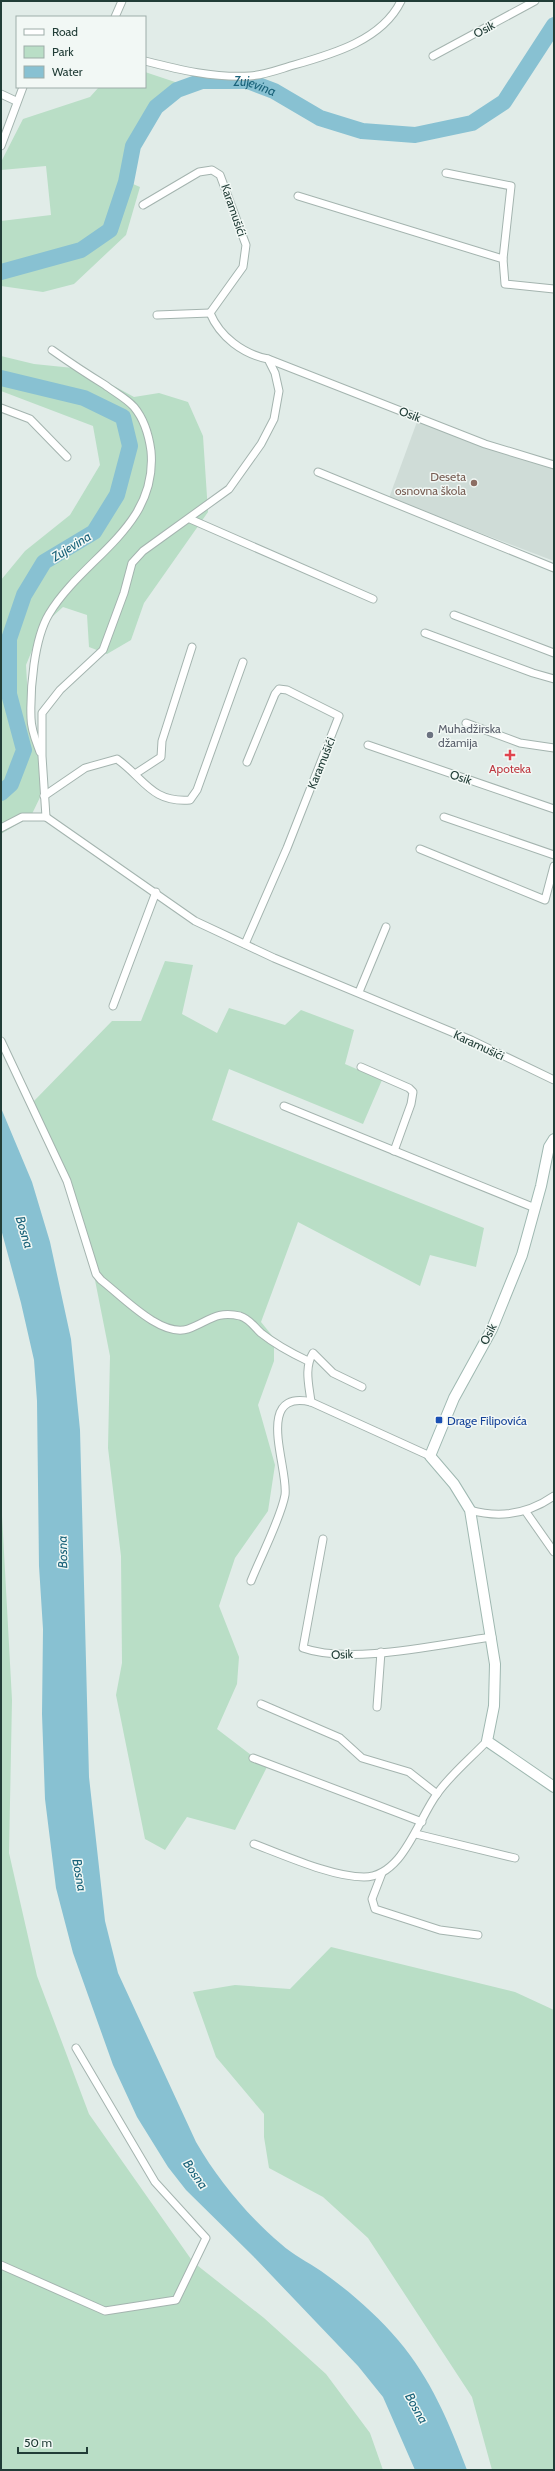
<svg xmlns="http://www.w3.org/2000/svg" width="555" height="2471" viewBox="0 0 555 2471" font-family="Cabin,sans-serif">
<style>
.built{fill:#cfdcd7}
.green{fill:#b9dec6}
.water{fill:#88c1d2}
.lines{fill:none;stroke-linecap:round;stroke-linejoin:round}
.river{stroke:#88c1d2;stroke-width:16}
.minor-casing{stroke:#a4b4af;stroke-width:9}
.secondary-casing{stroke:#9fb8b1;stroke-width:12}
.minor{stroke:#fff;stroke-width:7}
.secondary{stroke:#fff;stroke-width:10}
.education-dot{fill:#8d6e63;stroke:#f2f8f5;stroke-width:1.5}
.worship-dot{fill:#6b7280;stroke:#f2f8f5;stroke-width:1.5}
.health-dot{fill:#e0444e;stroke:#f2f8f5;stroke-width:1.5}
.transit-dot{fill:#1a4fb4;stroke:#f2f8f5;stroke-width:1.5}
.labels{text-anchor:middle;dominant-baseline:central;stroke-width:3;stroke-linejoin:round;paint-order:stroke}
.street-label{font-size:12px;fill:#213d37;stroke:#f2f8f5}
.education-label{font-size:12px;fill:#785e54;stroke:#f2f8f5;text-anchor:end}
.worship-label{font-size:12px;fill:#5b616d;stroke:#f2f8f5;text-anchor:start}
.health-label{font-size:12px;fill:#be3a42;stroke:#f2f8f5}
.transit-label{font-size:12px;fill:#164399;stroke:#f2f8f5;text-anchor:start}
.water-label{font-size:13px;font-style:italic;fill:#1a637a;stroke:#f2f8f5}
</style>
<rect width="100%" height="100%" fill="#e1ece8"/>
<path class="built" d="M418,419L554,468V561L389,498Z"/>
<g class="green">
<path d="M145,72L193,88C152,104 138,142 126,181L140,187L126,235L74,284L43,292L1,286V221L51,215L46,166L1,170V162L23,119L90,97L99,87H145Z"/>
<path d="M1,356L34,364L83,369L134,397L159,393L188,402L203,436L208,512L144,603L131,640L107,654L89,647L87,615L63,607L42,626L26,665L29,717L45,751V787L31,816L1,834V580L25,551L70,515L100,465L93,426L1,391Z"/>
<path d="M165,961L193,965L182,1014L217,1033L229,1008L285,1025L301,1010L354,1030L345,1064L382,1080L363,1124L229,1069L212,1120L484,1228L476,1267L430,1255L420,1286L298,1222L261,1322L274,1338V1361L258,1405L275,1465L268,1511L235,1558L219,1606L239,1657L237,1684L217,1729L267,1767L235,1830L187,1817L165,1850L145,1839L116,1695L122,1663L121,1556L108,1448L110,1356L94,1275L68,1177L33,1102L112,1021H141Z"/>
<path d="M1,1497L12,1700L9,1853L37,1976L89,2114L193,2262L264,2318L326,2374L370,2433L383,2470H1Z"/>
<path d="M331,1947L515,1992L554,2010V2470H492L472,2397L368,2238L323,2197L269,2168L264,2137V2114L216,2057L193,1992L235,1985L290,1989Z"/>
</g>
<path class="water" d="M1,1108L32,1182L50,1242L71,1339L80,1430L89,1777L105,1921L118,1973L196,2142C218,2180 247,2215 281,2244C293,2255 308,2262 321,2271C348,2290 376,2314 398,2340C431,2379 449,2422 467,2470H415L383,2397L358,2366L253,2256L186,2190L168,2167L137,2117L113,2065L73,1953L56,1888L45,1799L42,1714L43,1629L39,1566L37,1401L34,1360L21,1303L1,1229Z"/>
<g class="lines">
<g class="river">
<path id="s1" d="M1,272L81,250L110,230L126,182L133,146L156,107L177,90L202,81H248L274,91L320,118L362,131L415,135L472,123L504,102L554,25"/>
<path d="M1,378L84,398L123,417L130,446L117,495L94,532L44,562L24,595L9,639V694L24,750L11,784L1,793"/>
</g>
<g class="minor-casing">
<g id="minor">
<path d="M115,17L122,1"/>
<path d="M433,56L535,1"/>
<path d="M145,61C180,70 214,78 250,76C265,75 280,69 294,65C333,54 382,40 401,1"/>
<path d="M1,94L16,101"/>
<path d="M1,146L23,87"/>
<path d="M446,173L511,186L503,259"/>
<path d="M298,196L503,259L505,284L554,289"/>
<path d="M157,315L210,313"/>
<path d="M268,359L485,444L554,465"/>
<path d="M1,408L30,419L67,457"/>
<path d="M318,472L554,568"/>
<path d="M190,519L373,599"/>
<path d="M454,615L554,653"/>
<path d="M425,633L533,673L554,679"/>
<path d="M466,723L520,743L554,748"/>
<path d="M368,745L554,809"/>
<path d="M40,752C36,741 31,730 31,718C30,689 34,639 49,614C83,557 158,528 151,451C149,436 144,419 134,407C126,398 114,392 105,385C87,374 69,362 52,350"/>
<path d="M135,774L161,757L162,741L192,647"/>
<path d="M44,796L85,768L117,759C144,778 151,803 190,800L197,790L243,662"/>
<path d="M46,817L42,756V713L60,690L103,650L124,593L132,563L143,551L229,489L261,444L274,419L279,391L275,373L268,359C243,354 220,337 210,313L243,267L246,245L220,175L212,170L199,172L143,205"/>
<path d="M444,817L554,855"/>
<path d="M1,828L22,817H46L195,921L274,958L471,1040L554,1080"/>
<path d="M420,849L545,900L554,866"/>
<path d="M245,944L287,848L339,716L287,690L279,689L275,694L247,762"/>
<path d="M359,992L386,927"/>
<path d="M113,1006L156,892"/>
<path d="M1,1041L67,1181L96,1274L101,1280C122,1296 161,1338 188,1329C208,1322 216,1310 240,1316C250,1319 254,1327 261,1333C276,1345 291,1353 308,1361"/>
<path d="M361,1067L409,1088L413,1092L411,1104L394,1151"/>
<path d="M284,1106L535,1208"/>
<path d="M311,1402C309,1385 304,1368 313,1353L333,1373L362,1387"/>
<path d="M470,1510C501,1519 528,1514 554,1496"/>
<path d="M526,1512L554,1552"/>
<path d="M323,1539L303,1648C351,1665 440,1644 492,1637"/>
<path d="M251,1581C260,1558 281,1518 285,1495C289,1469 253,1389 311,1402L430,1456"/>
<path d="M261,1704L340,1738L362,1758L409,1772L437,1794"/>
<path d="M377,1707L381,1652"/>
<path d="M253,1758L422,1822"/>
<path d="M416,1834L515,1858"/>
<path d="M254,1844C284,1855 332,1877 364,1877C403,1877 418,1819 437,1794C450,1775 471,1758 487,1741"/>
<path d="M382,1873L372,1899L375,1909L440,1930L478,1935"/>
<path d="M1,2265L105,2311L176,2300L206,2238L155,2182L76,2048"/>
</g>
</g>
<g class="secondary-casing">
<path id="secondary" d="M554,1139L549,1147L541,1186L522,1255L492,1329L454,1398L430,1456L454,1484L470,1510L495,1664L494,1706L487,1741L554,1787"/>
</g>
<use href="#minor" class="minor"/>
<use href="#secondary" class="secondary"/>
</g>
<circle class="education-dot" cx="474" cy="483" r="4"/>
<circle class="worship-dot" cx="430" cy="735" r="4"/>
<path class="health-dot" d="M508 749h4v4h4v4h-4v4h-4v-4h-4v-4h4z"/>
<rect class="transit-dot" x="435" y="1416" width="8" height="8" rx="2"/>
<g class="labels">
<g class="street-label">
<text transform="translate(484 29) rotate(-28)">Osik</text>
<text transform="translate(234 210) rotate(71)">Karamušići</text>
<text transform="translate(410 414) rotate(21)">Osik</text>
<text transform="translate(321 763) rotate(-68)">Karamušići</text>
<text transform="translate(461 777) rotate(19)">Osik</text>
<text transform="translate(479 1045) rotate(25)">Karamušići</text>
<text transform="translate(488 1334) rotate(-63)">Osik</text>
<text transform="translate(342 1654) rotate(-2)">Osik</text>
</g>
<g class="education-label">
<text x="466" y="476">Deseta<tspan x="466" dy="14">osnovna škola</tspan></text>
</g>
<g class="worship-label">
<text x="438" y="728">Muhadžirska<tspan x="438" dy="14">džamija</tspan></text>
</g>
<g class="health-label">
<text x="510" y="768">Apoteka</text>
</g>
<g class="transit-label">
<text x="447" y="1420">Drage Filipovića</text>
</g>
<g class="water-label">
<text stroke="none"><textPath href="#s1" startOffset="358">Zujevina</textPath></text>
<text transform="translate(71 546) rotate(-32)">Zujevina</text>
<text transform="translate(25 1232) rotate(73)">Bosna</text>
<text transform="translate(62 1552) rotate(-91)">Bosna</text>
<text transform="translate(80 1875) rotate(80)">Bosna</text>
<text transform="translate(196 2174) rotate(55)">Bosna</text>
<text transform="translate(417 2408) rotate(61)">Bosna</text>
</g>
</g>
<rect width="555" height="2471" fill="none" stroke="#213d37" stroke-width="4"/>
<rect x="16" y="16" width="130" height="72" fill="#f2f8f5" stroke="#9eada9"/>
<rect x="24" y="29" width="20" height="6" fill="#ffffff" stroke="#9eada9"/>
<text x="52" y="36" font-size="12" fill="#213d37">Road</text>
<rect x="24" y="46" width="20" height="12" fill="#b9dec6" stroke="#9eada9"/>
<text x="52" y="56" font-size="12" fill="#213d37">Park</text>
<rect x="24" y="66" width="20" height="12" fill="#88c1d2" stroke="#9eada9"/>
<text x="52" y="76" font-size="12" fill="#213d37">Water</text>
<path d="M18 2447v6h69v-6" fill="none" stroke="#213d37" stroke-width="2"/>
<text x="24" y="2447" font-size="12" fill="#213d37" stroke="#f2f8f5" stroke-width="3" paint-order="stroke">50 m</text>
</svg>
